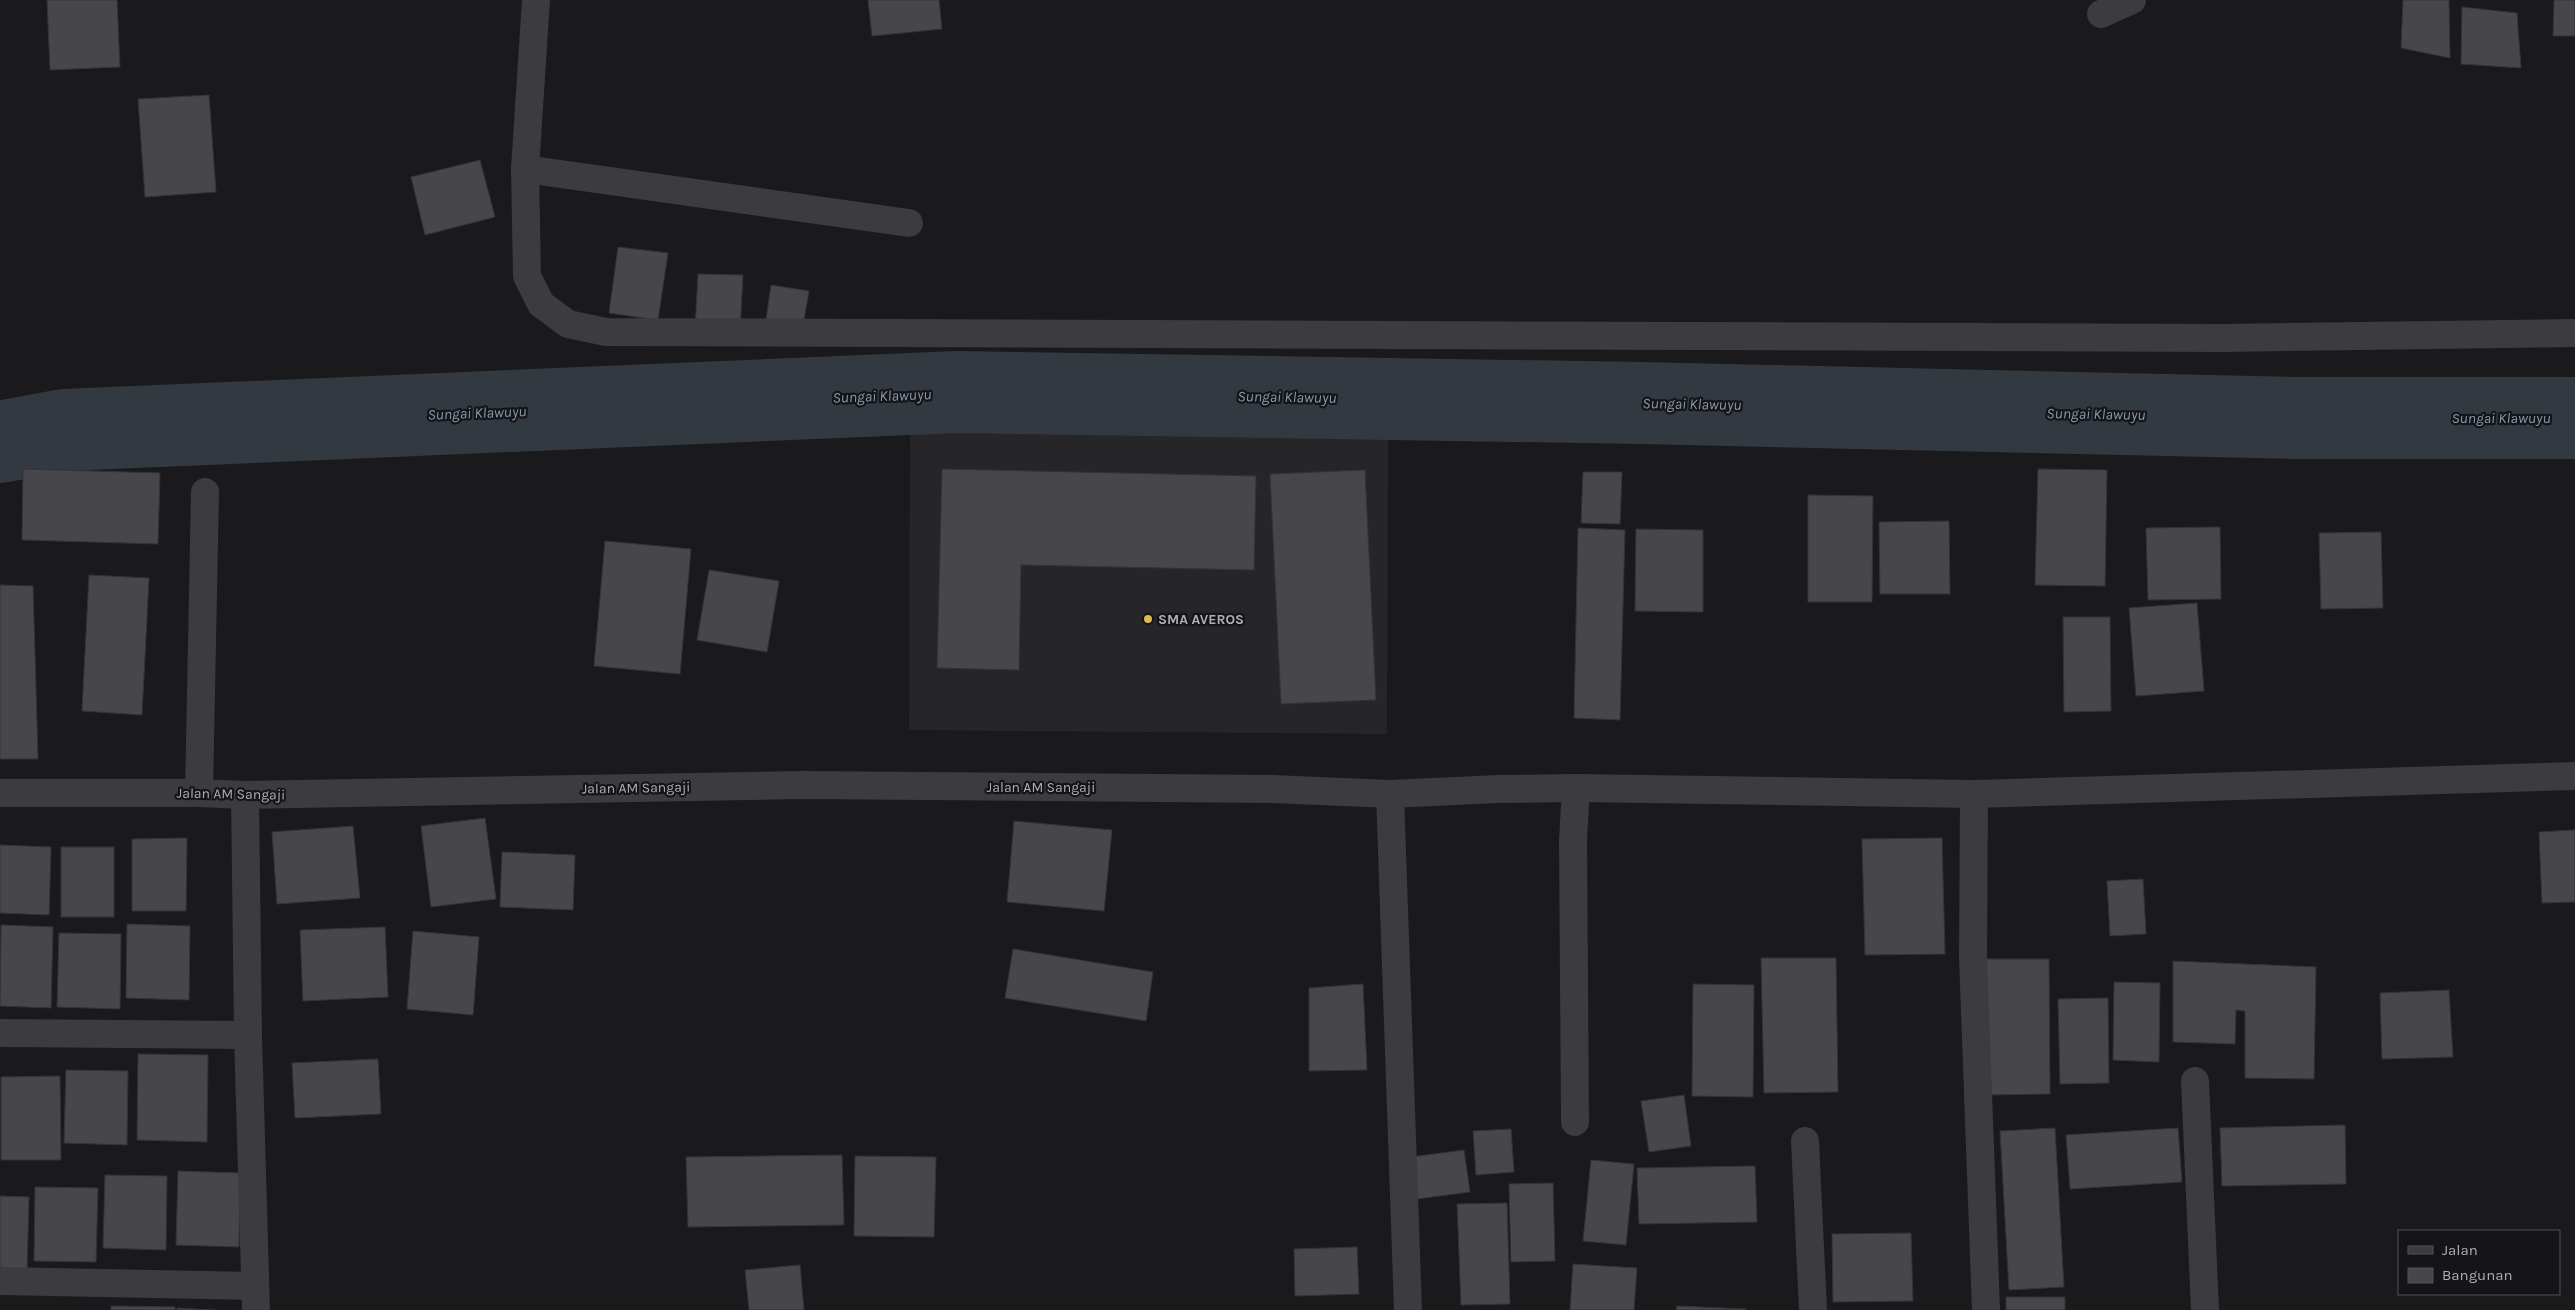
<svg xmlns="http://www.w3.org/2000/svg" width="2575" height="1310" viewBox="0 0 2575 1310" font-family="Karla,sans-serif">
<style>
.built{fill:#262528;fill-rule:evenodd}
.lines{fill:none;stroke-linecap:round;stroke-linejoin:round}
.river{stroke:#333940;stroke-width:82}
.building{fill:#47474b;stroke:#343437}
.minor{stroke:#3b3b40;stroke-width:28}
.poi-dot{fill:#dbba51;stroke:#151416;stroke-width:2}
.labels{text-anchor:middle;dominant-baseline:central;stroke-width:4.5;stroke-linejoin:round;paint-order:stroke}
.poi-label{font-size:14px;font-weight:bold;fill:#adb0b9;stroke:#151416;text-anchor:start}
.street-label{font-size:14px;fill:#adb0b9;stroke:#151416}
.water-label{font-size:15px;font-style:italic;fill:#899aaf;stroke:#151416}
</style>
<rect width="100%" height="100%" fill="#1a191b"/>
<path class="built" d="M910,429L1388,434L1387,734L909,730ZM942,469L1255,477L1253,570L1021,565L1019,669L937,668ZM1271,474L1376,700H1375L1281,703Z"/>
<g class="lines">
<path class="river" d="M0,442L64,430L958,392L1642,403L2294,418H2575"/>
</g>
<g class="building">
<path d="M47,0H117L120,67L50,70Z"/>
<path d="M868,0H939L942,29L872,36Z"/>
<path d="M2403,0H2449L2450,58L2401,48Z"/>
<path d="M2554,0H2575V36H2553Z"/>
<path d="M2462,7L2517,13L2521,68L2461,64Z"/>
<path d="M209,95L216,192L145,197L138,99Z"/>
<path d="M480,160L495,217L425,235L411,177Z"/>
<path d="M618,247L668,253L658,320L609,313Z"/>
<path d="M698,274L743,275L740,332L695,329Z"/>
<path d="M771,285L809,291L803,326L766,320Z"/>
<path d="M23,469L160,473L158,544L22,540Z"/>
<path d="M942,469L1256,476L1254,570L1021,565L1019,670L937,668Z"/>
<path d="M2038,469L2107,470L2105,586L2035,585Z"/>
<path d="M1365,470L1376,700L1281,704L1270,474Z"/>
<path d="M1583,472H1622L1620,524L1581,523Z"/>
<path d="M1808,495L1873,496L1872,602H1808Z"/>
<path d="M1949,521L1950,594H1880L1879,522Z"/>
<path d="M2220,527L2221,599L2148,600L2146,528Z"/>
<path d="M1578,528L1625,530L1620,720L1574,718Z"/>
<path d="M1636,529L1703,530V612L1635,611Z"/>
<path d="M2381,532L2383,608L2321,609L2319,533Z"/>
<path d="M605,541L691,549L680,674L594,666Z"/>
<path d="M709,570L779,581L767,652L697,640Z"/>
<path d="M89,575L149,578L142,715L82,711Z"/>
<path d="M0,585L33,586L38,759H0Z"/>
<path d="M2197,603L2204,691L2136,696L2129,608Z"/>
<path d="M2063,617H2110L2111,711L2064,712Z"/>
<path d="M485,818L496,899L431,907L421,826Z"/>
<path d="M1014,821L1112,830L1104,911L1007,902Z"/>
<path d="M353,826L360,898L277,904L272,832Z"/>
<path d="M2575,830V902L2542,903L2539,832Z"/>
<path d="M187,838L186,911H132V839Z"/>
<path d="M1942,838L1945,954L1865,955L1862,839Z"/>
<path d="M0,845L51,847L49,915L0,913Z"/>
<rect x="61" y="847" width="53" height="70"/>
<path d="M502,852L575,855L573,910L500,907Z"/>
<path d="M2143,879L2146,934L2110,936L2107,881Z"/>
<path d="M127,924L190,926L189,1000L126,998Z"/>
<path d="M1,925L53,927L51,1008L0,1006Z"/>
<path d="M385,927L388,997L303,1001L300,930Z"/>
<path d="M413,931L479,937L473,1015L407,1009Z"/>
<path d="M59,933L121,934L120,1009L57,1007Z"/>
<path d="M1013,949L1153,972L1146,1021L1005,998Z"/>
<path d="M1761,958H1836L1838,1092L1764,1093Z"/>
<path d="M1986,959H2049L2050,1094L1987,1095Z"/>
<path d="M2173,961L2316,967L2314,1079L2245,1078V1011L2236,1010L2235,1044L2173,1042Z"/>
<path d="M2114,982L2160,983L2159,1062L2113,1060Z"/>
<path d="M1363,984L1367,1070L1309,1071V988Z"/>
<path d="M1693,984L1754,985L1753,1097L1692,1096Z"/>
<path d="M2449,990L2453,1057L2382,1059L2380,993Z"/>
<path d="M2108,998L2109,1083L2060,1084L2058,999Z"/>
<path d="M138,1054L208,1055L207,1142L137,1140Z"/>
<path d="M378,1059L381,1114L295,1118L292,1063Z"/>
<path d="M66,1070L128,1071L127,1145L64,1143Z"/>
<path d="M60,1076L61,1160H1V1077Z"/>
<path d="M1684,1095L1691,1146L1649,1152L1641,1101Z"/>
<path d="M2345,1125L2346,1184L2222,1186L2220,1128Z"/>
<path d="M2055,1128L2064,1287L2009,1290L2000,1131Z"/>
<path d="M2178,1128L2182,1182L2070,1189L2066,1135Z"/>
<path d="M1511,1129L1514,1172L1476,1175L1473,1131Z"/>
<path d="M1464,1150L1470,1192L1417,1199L1411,1157Z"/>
<path d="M842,1155L844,1225L688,1227L686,1157Z"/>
<path d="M855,1156L936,1157L934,1237L854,1236Z"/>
<path d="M1591,1160L1634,1164L1626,1245L1583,1241Z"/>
<path d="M1755,1166L1757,1222L1639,1224L1637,1168Z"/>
<path d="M178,1171L240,1173L239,1247L176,1245Z"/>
<path d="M105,1175L167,1176L166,1250L103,1248Z"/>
<path d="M1553,1183L1555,1261L1511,1262L1509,1184Z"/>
<path d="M35,1187L98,1188L96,1262L34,1261Z"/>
<path d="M0,1196L29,1197L27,1270L0,1269Z"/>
<path d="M1507,1203L1510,1304L1461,1305L1457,1204Z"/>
<path d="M1911,1233L1913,1301L1833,1302L1832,1234Z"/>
<path d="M1357,1247L1359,1294L1295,1296L1294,1249Z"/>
<path d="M1573,1264L1637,1268L1634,1310H1570Z"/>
<path d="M800,1265L804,1310H749L745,1270Z"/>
<rect x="2006" y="1297" width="59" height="13"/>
<path d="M111,1306L175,1307V1310H111Z"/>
<path d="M1677,1306L1746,1309V1310H1676Z"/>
<path d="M177,1308L215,1310H177Z"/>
</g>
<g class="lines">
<g class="minor">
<path d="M536,0L525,169L527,276L541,304L568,324L606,332L2224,338L2575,333"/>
<path d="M2101,14L2132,0"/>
<path d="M525,169L909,223"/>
<path d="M1576,788L1974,794L2575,776"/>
<path d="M0,793H199L245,795L802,785L1272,789L1390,794L1498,789L1576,788L1573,840L1575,1122"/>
<path d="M199,793L205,492"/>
<path d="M1390,794L1408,1310"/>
<path d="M1974,794L1973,957L1986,1310"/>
<path d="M245,795L248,1035L256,1310"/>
<path d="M0,1033L248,1035"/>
<path d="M2195,1081L2205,1310"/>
<path d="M1805,1141L1813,1310"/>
<path d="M0,1281L255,1286"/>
</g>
</g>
<circle class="poi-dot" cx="1148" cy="619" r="5"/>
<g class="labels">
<g class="poi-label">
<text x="1158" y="619">SMA AVEROS</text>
</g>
<g class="street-label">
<text x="1041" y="787">Jalan AM Sangaji</text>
<text transform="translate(636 788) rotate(-1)">Jalan AM Sangaji</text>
<text transform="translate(231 794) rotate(1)">Jalan AM Sangaji</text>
</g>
<g class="water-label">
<text transform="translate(882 396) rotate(-2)">Sungai Klawuyu</text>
<text transform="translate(1287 397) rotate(1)">Sungai Klawuyu</text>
<text transform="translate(1692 404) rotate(1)">Sungai Klawuyu</text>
<text transform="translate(477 413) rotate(-2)">Sungai Klawuyu</text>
<text transform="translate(2096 414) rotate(1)">Sungai Klawuyu</text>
<text x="2501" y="418">Sungai Klawuyu</text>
</g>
</g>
<rect x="2398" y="1230" width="162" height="65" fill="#151416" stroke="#525257"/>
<rect x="2408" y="1246" width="25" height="8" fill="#3b3b40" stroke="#525257"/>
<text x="2442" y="1255" font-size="15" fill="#adb0b9">Jalan</text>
<rect x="2408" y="1268" width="25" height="15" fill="#47474b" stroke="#525257"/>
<text x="2442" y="1280" font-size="15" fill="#adb0b9">Bangunan</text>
</svg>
